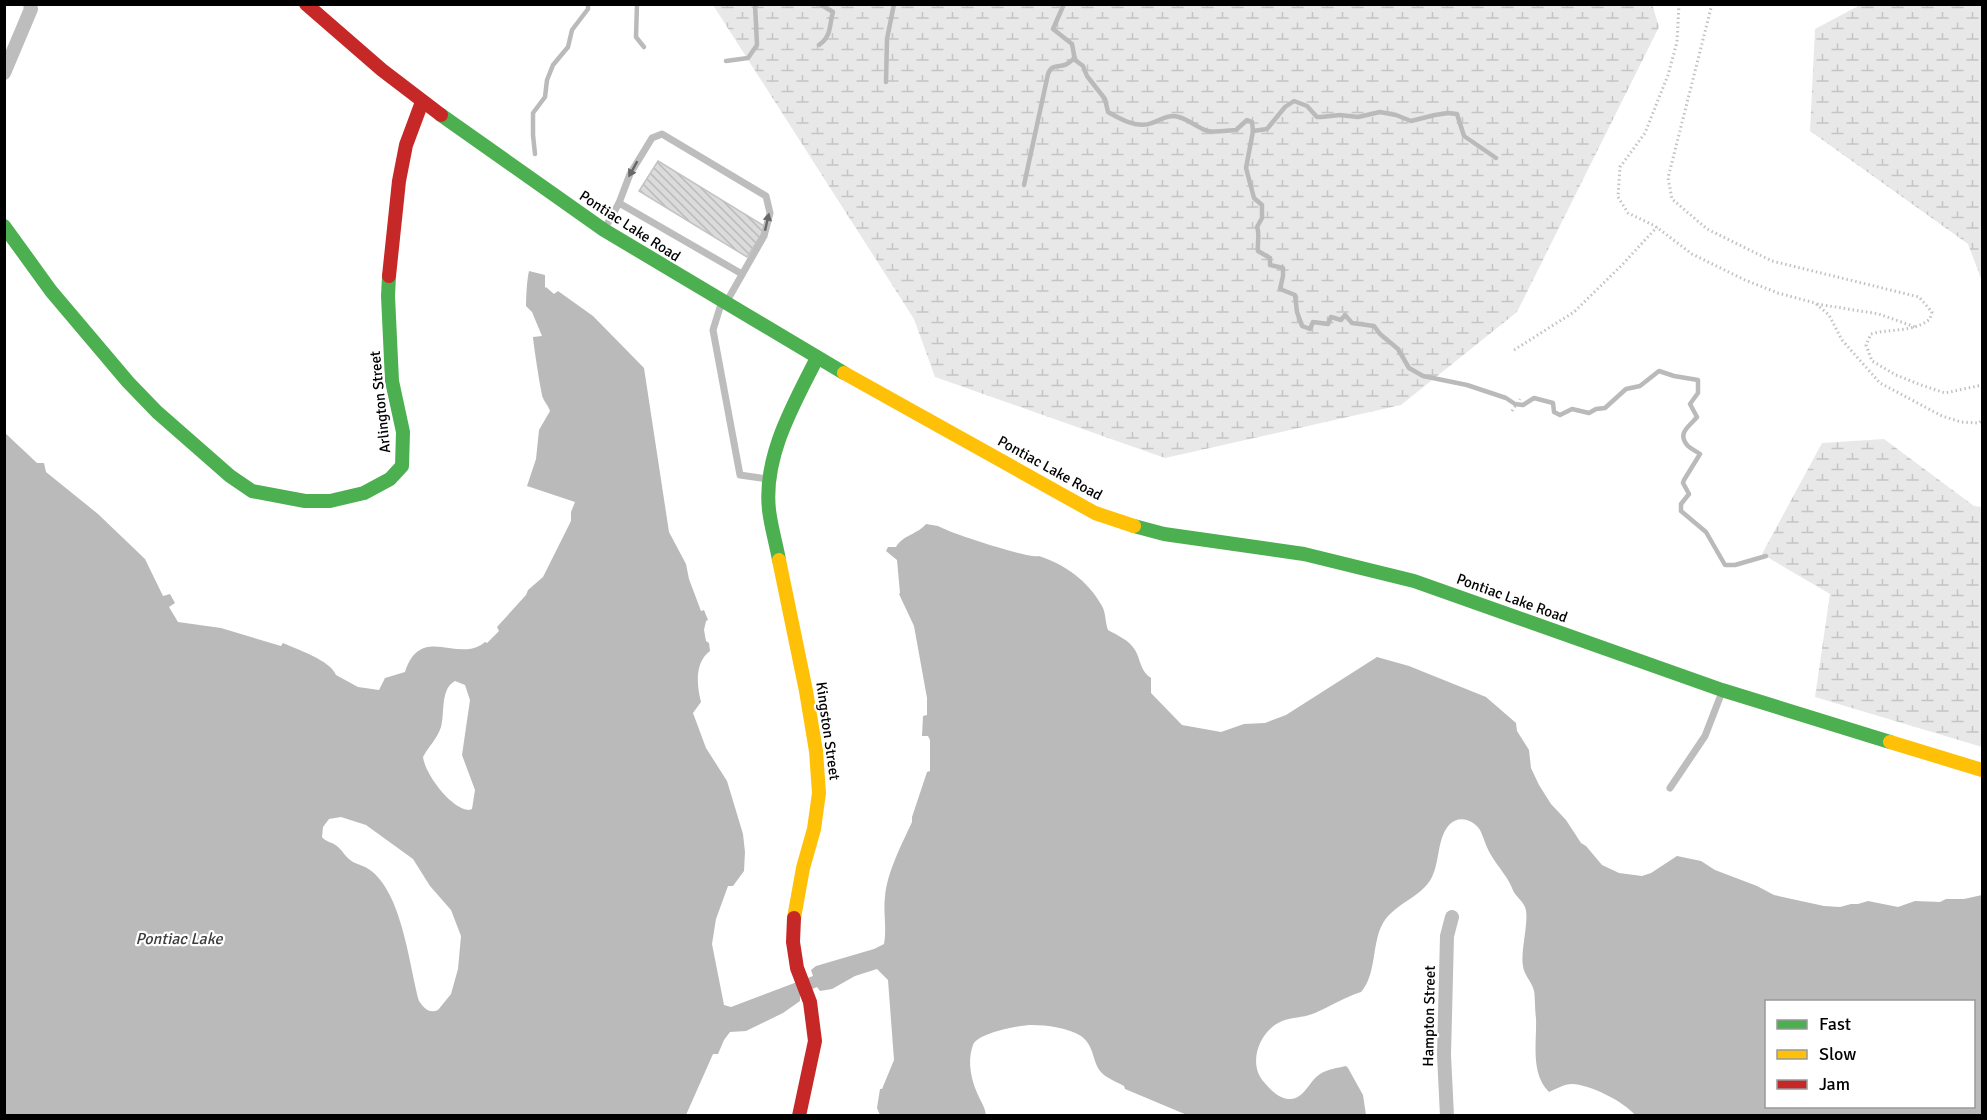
<svg xmlns="http://www.w3.org/2000/svg" width="1987" height="1120" viewBox="0 0 1987 1120" font-family="Signika,sans-serif">
<style>
.wetland{fill:url(#wetland-marsh)}
.water{fill:#bababa;fill-rule:evenodd}
.lines{fill:none;stroke-linecap:round;stroke-linejoin:round}
.stream{stroke:#bababa;stroke-width:4.5}
.building{fill:url(#building-back-hatch);stroke:#c3c3c3;stroke-width:1.5}
.path{stroke:#c2c2c2;stroke-width:3;stroke-dasharray:1.5 3;stroke-linecap:butt}
.lane{stroke:#bdbdbd;stroke-width:7}
.street{stroke:#bdbdbd;stroke-width:14}
.fast{stroke:#4caf50;stroke-width:14}
.slow{stroke:#ffc107;stroke-width:14}
.jam{stroke:#c62828;stroke-width:14}
.oneway{fill:#686868}
.labels{text-anchor:middle;dominant-baseline:central;stroke-width:4.5;stroke-linejoin:round;paint-order:stroke}
.street-label{font-size:15px;fill:#000;stroke:#fff}
.water-label{font-size:16px;font-style:italic;fill:#3d3d3d;stroke:#fff}
</style>
<defs>
<pattern id="wetland-marsh" width="20" height="14" patternUnits="userSpaceOnUse" patternTransform="scale(1.5)"><rect width="20" height="14" fill="#e8e8e8"/><path d="M1 5h8M5 5V1M11 12h8M15 12V8" fill="none" stroke="#c5c5c5"/></pattern>
<pattern id="building-back-hatch" width="6" height="6" patternUnits="userSpaceOnUse" patternTransform="scale(1.5)"><rect width="6" height="6" fill="#dbdbdb"/><path d="M-1 5l2 2M0 0l6 6M5-1l2 2" fill="none" stroke="#bababa"/></pattern>
</defs>
<rect width="100%" height="100%" fill="#fff"/>
<g class="wetland">
<path d="M1652,4L1659,27L1517,312L1401,405L1165,458L935,377L914,319L713,5Z"/>
<path d="M1862,4L1982,5V281L1968,244L1810,131L1815,29Z"/>
<path d="M1884,439L1974,506L1982,507V747L1815,697L1830,594L1762,554L1822,443Z"/>
</g>
<path class="water" d="M529,271L545,275V288L546,287L554,294L558,291L593,316L644,368L669,532L686,564L689,579L701,611L704,610L708,620L706,621L704,630L706,641L709,643L710,651C694,663 697,686 701,702L693,713L706,748L727,781L743,834L745,852L744,871L733,886H728L716,919L712,944L724,1005L731,1007L813,976L811,970L816,966L874,949L884,944C887,928 883,912 885,897C887,872 902,844 912,822V817L927,772L930,771V740L928,736H922L923,716L927,715V698L914,626L899,594L900,593L897,560L886,551L888,547H896C903,535 918,534 926,524L938,526C950,533 1029,559 1039,556C1066,565 1088,581 1102,606C1106,613 1105,622 1108,630C1117,635 1129,640 1135,650C1141,660 1140,671 1151,678V693L1182,725L1221,732L1244,724L1265,723L1286,715L1377,657L1409,666L1486,697L1516,723L1517,731L1529,750L1531,768L1539,785L1551,804L1566,820L1581,843L1586,846L1602,865L1619,873L1642,876L1651,873L1677,856L1701,861L1715,870L1757,886L1774,895L1824,906L1840,907L1851,904H1858L1868,901L1898,907L1915,901L1940,902L1946,899H1964L1982,895V1115H1635C1623,1101 1591,1085 1572,1084C1564,1084 1556,1089 1549,1092C1530,1073 1537,1042 1536,1018C1535,1012 1535,995 1534,991C1532,982 1524,975 1523,966C1520,951 1530,919 1525,907C1522,900 1514,895 1512,888C1508,877 1498,867 1491,855C1486,847 1484,838 1480,830C1473,819 1458,815 1449,825C1437,839 1440,861 1432,877C1421,899 1392,903 1381,927C1372,947 1376,975 1361,992C1345,997 1331,1006 1315,1013C1304,1018 1290,1017 1280,1022C1259,1032 1248,1063 1263,1081C1269,1088 1278,1099 1289,1099C1304,1100 1309,1081 1320,1074C1328,1069 1337,1068 1346,1066L1348,1068L1363,1095L1366,1115H1187L1125,1089L1124,1086C1117,1082 1106,1078 1101,1072C1092,1062 1095,1046 1081,1036C1069,1028 1046,1025 1032,1025C1019,1025 977,1033 973,1045C967,1061 971,1080 978,1095C981,1102 985,1107 986,1115H880L877,1108L880,1089H882L894,1060L888,980L877,969L855,976L832,989L820,991L817,987L800,994V1001L783,1013L746,1031L730,1032L724,1040L718,1054H713L686,1115H5L4,432L37,463H44L46,472L98,514L145,559L163,596L170,594L175,603L169,607L178,622L221,628L281,646L283,643C298,650 330,660 336,675L358,687L379,690L385,678L405,672C421,622 459,665 485,642L487,643L499,631L497,627L526,595L528,590L543,577L571,521V512L575,502L527,486L536,459L539,430L550,411C548,405 545,403 543,398C541,394 533,341 533,337L542,336L532,312L526,306C526,296 527,279 529,271ZM455,681L465,685L470,700L462,755L475,790L472,809L469,810C451,809 425,774 423,757C429,746 437,739 441,727C445,713 440,689 455,681ZM341,817L366,825L413,859L430,886L451,910L461,936L458,969L451,994L438,1010C429,1014 424,1008 419,1001C409,964 402,893 370,870C365,866 359,865 353,862C346,858 343,851 337,846C332,842 326,842 322,837L323,827L329,819ZM1766,1002H1974V1106H1766Z"/>
<g class="lines">
<g class="stream">
<path d="M637,4L636,37L644,47"/>
<path d="M1064,4L1053,29L1072,44L1075,60L1083,66L1087,76L1105,99L1108,112C1120,119 1138,129 1152,123C1161,120 1164,116 1174,116C1187,117 1196,128 1208,131C1217,133 1228,130 1236,130L1247,120L1252,122L1253,131L1246,168L1254,198L1262,205V218L1257,227C1260,233 1257,244 1258,251L1270,258V265L1283,268V276L1280,289L1295,295L1297,312L1302,326L1310,329L1313,322L1328,324L1331,317L1341,320L1345,315L1352,323L1374,326L1380,334L1398,349L1409,368L1423,376L1467,385L1506,398L1515,404L1523,405L1534,398L1553,403L1554,412L1560,415L1572,409L1589,413L1596,409L1605,408L1626,389L1640,386L1659,371L1674,376L1698,380V393L1690,404L1697,417C1690,426 1676,433 1688,446C1691,449 1696,451 1700,454L1684,480L1683,483L1689,494L1681,504V511L1706,532L1725,565H1735L1766,556"/>
<path d="M819,45C832,36 829,25 833,12L820,4"/>
<path d="M726,61L748,58L757,45L755,4"/>
<path d="M886,82L887,39L894,4"/>
<path d="M1253,131L1267,129L1285,107L1294,101L1307,106L1317,117H1321L1340,115L1358,117L1380,112L1396,115L1411,121L1435,115L1448,113L1457,114L1464,136L1496,158"/>
<path d="M535,154L533,135V113L545,97L547,80L553,65L568,47L572,30L588,9V4"/>
<path d="M1024,185L1048,74C1052,63 1060,68 1067,64C1070,62 1072,60 1075,58"/>
</g>
</g>
<path class="building" d="M658,161L766,227L747,257L639,191Z"/>
<g class="lines">
<g class="path">
<path d="M1679,4L1677,42L1668,75L1645,133L1620,167L1618,197L1628,213L1655,226L1692,254L1745,280L1778,293L1815,303L1829,315L1842,340L1880,383L1942,416L1961,422L1979,423L1982,420"/>
<path d="M1712,4L1668,178L1672,199L1707,229L1772,261L1919,297L1932,312L1930,319C1913,333 1891,328 1871,334L1866,345L1872,361L1896,375L1921,385L1945,393L1982,385"/>
<path d="M1817,304L1879,314L1915,327"/>
<path d="M1514,350L1574,312L1621,266L1657,227"/>
<path d="M1512,411L1520,399"/>
</g>
<g class="lane">
<path d="M619,203L742,274"/>
<path d="M605,228L619,203L630,174L652,138L662,134L766,196L770,213L764,236L727,301"/>
<path d="M721,304L713,330L740,475L767,479"/>
<path d="M1670,788L1705,736L1722,692"/>
</g>
<g class="street">
<path d="M4,73L31,9L30,4"/>
<path d="M1447,1116L1444,1055L1447,936L1452,917"/>
</g>
<g class="fast">
<path d="M441,115L604,230L844,373"/>
<path d="M4,226L51,291L128,382L157,412L230,476L252,491L305,501H330L364,493L390,479L402,466L403,432L392,381L388,296L389,276"/>
<path d="M1134,526L1164,534L1304,554L1414,581L1722,690L1890,742"/>
<path d="M779,560C776,543 771,527 769,510C763,456 794,404 817,358"/>
</g>
<g class="slow">
<path d="M844,373L1095,513L1134,526"/>
<path d="M779,560L806,691L816,751L819,793L814,829L803,868L794,918"/>
<path d="M1890,742L1982,770"/>
</g>
<g class="jam">
<path d="M306,4L382,70L441,115"/>
<path d="M389,276L399,181L406,145L422,102"/>
<path d="M794,918L793,942L797,968L810,1002L815,1041L799,1116"/>
</g>
</g>
<defs><path id="oneway-solid" d="M-6-.8H1V-3.2L6.5 0L1 3.2V.8H-6Z" transform="scale(1.5)"/></defs>
<g class="oneway">
<use href="#oneway-solid" transform="translate(633 169) rotate(119)"/>
<use href="#oneway-solid" transform="translate(767 222) rotate(-77)"/>
</g>
<g class="labels">
<g class="street-label">
<text transform="translate(630 226) rotate(33)">Pontiac Lake Road</text>
<text transform="translate(380 402) rotate(-96)">Arlington Street</text>
<text transform="translate(1050 468) rotate(29)">Pontiac Lake Road</text>
<text transform="translate(1512 598) rotate(20)">Pontiac Lake Road</text>
<text transform="translate(828 731) rotate(82)">Kingston Street</text>
<text transform="translate(1429 1016) rotate(-89)">Hampton Street</text>
</g>
<g class="water-label">
<text x="179" y="939">Pontiac Lake</text>
</g>
</g>
<rect width="1987" height="1120" fill="none" stroke="#000000" stroke-width="12"/>
<rect x="1765" y="1000" width="210" height="108" fill="#ffffff" stroke="#999999" stroke-width="1.5"/>
<rect x="1777" y="1020" width="30" height="9" fill="#4caf50" stroke="#999999" stroke-width="1.5"/>
<text x="1819" y="1030" font-size="18" fill="#000000">Fast</text>
<rect x="1777" y="1050" width="30" height="9" fill="#ffc107" stroke="#999999" stroke-width="1.5"/>
<text x="1819" y="1060" font-size="18" fill="#000000">Slow</text>
<rect x="1777" y="1080" width="30" height="9" fill="#c62828" stroke="#999999" stroke-width="1.5"/>
<text x="1819" y="1090" font-size="18" fill="#000000">Jam</text>
</svg>
